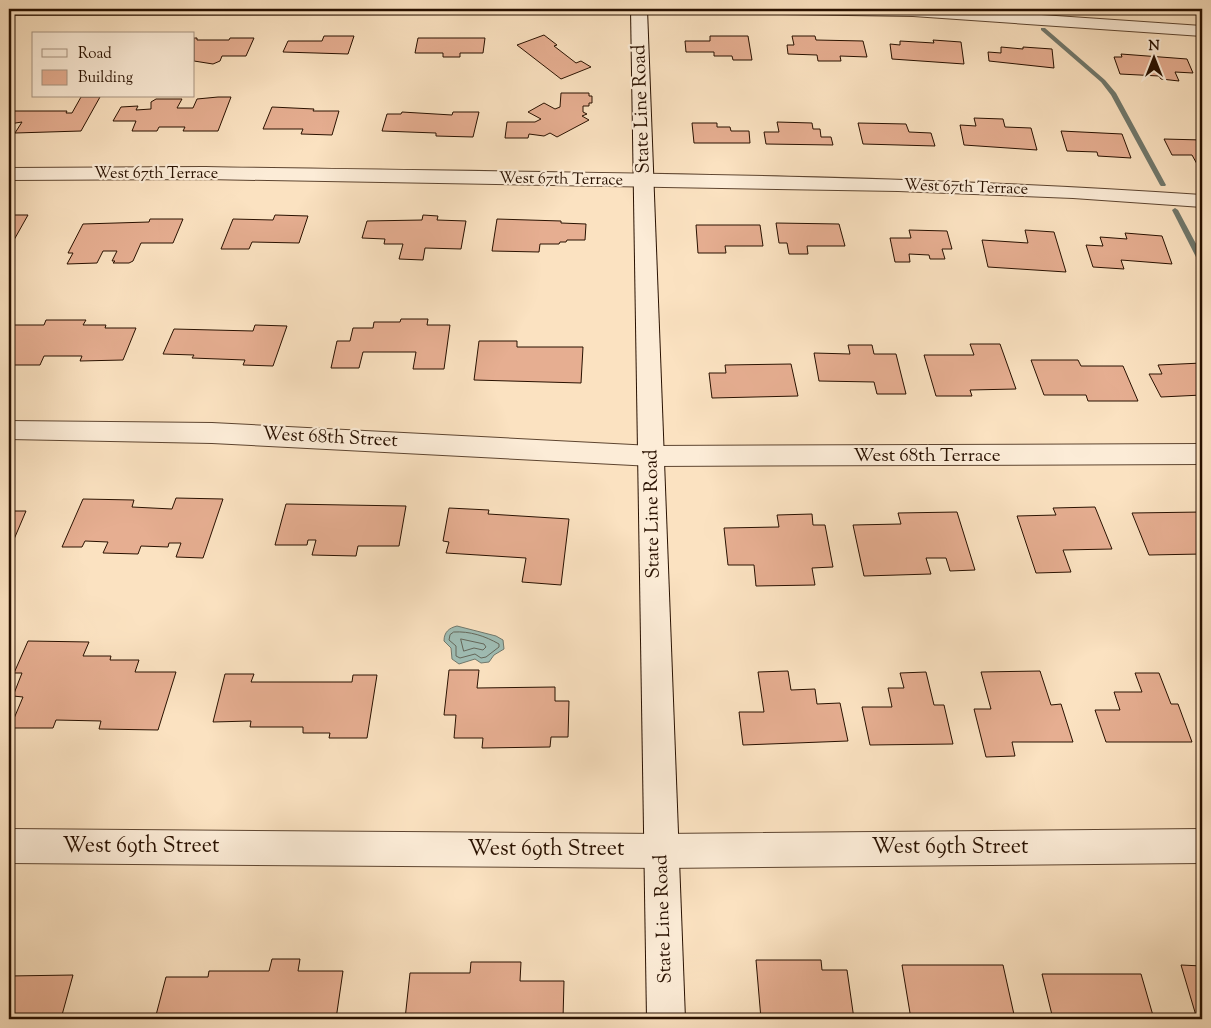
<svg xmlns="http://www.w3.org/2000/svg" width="1211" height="1028" viewBox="0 0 1211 1028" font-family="'Sorts Mill Goudy',serif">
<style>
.water{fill:#9fbdb4;stroke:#70786c}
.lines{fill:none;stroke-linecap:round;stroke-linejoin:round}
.shore{stroke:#64675a;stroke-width:1}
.stream{fill:#70786c;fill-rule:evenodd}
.building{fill:#e6ae91;stroke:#291100}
.street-casing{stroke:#5e4530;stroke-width:2}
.secondary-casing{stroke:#291100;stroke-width:2}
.street{fill:#fcecd7;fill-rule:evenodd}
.secondary{fill:#fcecd7;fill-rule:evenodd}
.labels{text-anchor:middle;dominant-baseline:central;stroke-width:4.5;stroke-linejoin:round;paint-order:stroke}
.far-street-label{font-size:16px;fill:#291100;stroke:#fcecd7}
.street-label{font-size:19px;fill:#291100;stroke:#fcecd7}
.near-street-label{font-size:22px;fill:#291100;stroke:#fcecd7}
</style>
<rect width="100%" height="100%" fill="#fbe2c1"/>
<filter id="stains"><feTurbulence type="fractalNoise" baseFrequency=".004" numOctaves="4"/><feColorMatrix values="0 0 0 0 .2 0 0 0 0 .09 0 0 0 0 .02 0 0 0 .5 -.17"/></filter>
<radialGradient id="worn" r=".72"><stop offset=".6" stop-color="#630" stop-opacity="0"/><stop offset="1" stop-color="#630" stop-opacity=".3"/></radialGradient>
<path class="water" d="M457,626L496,636L503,640L504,649L494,655L489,662L481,663L475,659L459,664L452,659L451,648L444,641C444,632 449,628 457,626Z"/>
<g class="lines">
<g class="shore">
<path d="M454,632C470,631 485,636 499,644V647L486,657L481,658L475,654L460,658L456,656V646L449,640L450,635Z"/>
<path d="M461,639L484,644L486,647L483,650L474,648L464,651Z"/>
</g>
<g class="stream">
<path d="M1041,28H1045L1105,80L1116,93L1166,185L1165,186H1161L1160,185L1111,95L1101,82L1041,30Z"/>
<path d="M1175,208L1178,210L1202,255V263L1198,261L1172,210Z"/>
</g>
</g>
<g class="building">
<path d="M544,35L557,45L554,46L576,63L581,61L591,67L561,79L517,45Z"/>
<path d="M324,36H354L348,54L283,52L288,41H322Z"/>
<path d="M710,36H748L752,60H733L732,56H714V52H686L685,41H710Z"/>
<path d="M792,36H815L816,40L863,41L867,57L840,56L841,61H818L817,55L788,54L787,45H794Z"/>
<path d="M194,38H197V40H229L230,38H254L246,56H222L220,61L213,64L194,61Z"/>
<path d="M418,38H485L483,53H460V57H443V53H415Z"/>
<path d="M933,40L961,42L964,64L892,59L890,44L900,45V41L934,43Z"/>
<path d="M1001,47L1023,49V47L1052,49L1054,68L989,61L988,52L1001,53Z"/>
<path d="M1121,54L1187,59L1193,73L1175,72L1179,81L1161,79L1159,76L1120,74L1114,57H1122Z"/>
<path d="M561,93H589V96H592V103H589V106H583V112L587,114L582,116L589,120L557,137L550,133L544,136L529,134L528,138H505L507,122H535L541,119L528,112L544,103L555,109L560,107Z"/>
<path d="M81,97H100L81,131L15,133L22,122L9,124V111H67L66,113H72Z"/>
<path d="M218,97H231L218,131H183L185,127H159L157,131H132L136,121H113L121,107L138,106L136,110L151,109V102L156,99H182L177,108H193L197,99Z"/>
<path d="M272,107L314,109L313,111H339L332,135L301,134L303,129H263Z"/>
<path d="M402,112L452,115L453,112H479L473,137L436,136V133L382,131L387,114H401Z"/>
<path d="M974,118L1003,119L1005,127L1031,128L1037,150L964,145L960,125L976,126Z"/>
<path d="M777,122L812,123L813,129H820L821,137H831L833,145L766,144L764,132H779Z"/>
<path d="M692,123H717V127H730L731,131H749L750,143H694Z"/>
<path d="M858,123L906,124L909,132L931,133L935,146L863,144Z"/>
<path d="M1061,131L1122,134L1131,158L1098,156L1097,152L1067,151Z"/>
<path d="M1164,139L1202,140V164H1197L1192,155H1172Z"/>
<path d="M9,215H28L10,247H9Z"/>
<path d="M275,215L308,216L299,243L252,242L249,249H221L233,219L273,220Z"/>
<path d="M423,215L438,216L437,220L466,221L461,249L425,248L423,260L399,259L403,244H384L385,239L362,238L367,221L422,220Z"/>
<path d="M150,219H183L173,243H141L133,261L129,263H113L115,261H112L117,251H103L97,263L67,264L73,253H68L83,224L149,222Z"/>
<path d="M497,219L561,221V223L586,224L585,240H567L566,242H560L559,244H540L539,252L492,251Z"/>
<path d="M776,223L839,224L845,246H807L808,254H789L787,243H779Z"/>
<path d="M696,225H760L763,246H725L726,253H698Z"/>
<path d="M909,230L947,231L952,249H942L945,259H930L929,255L909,254L910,262H895L890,238H911Z"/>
<path d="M1025,230L1054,232L1066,272L988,267L982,240L1028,243Z"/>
<path d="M1125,233L1162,236L1172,264L1121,260L1124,269L1093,267L1086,245L1103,246L1100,237L1127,239Z"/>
<path d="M401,319H428L427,325H450L444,369H413L416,352H363L359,368H331L337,341H350L353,328H373L374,322H400Z"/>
<path d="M46,320H86L83,325H106L105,328H136L123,360L80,361L82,356H44L40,365H9V329L11,325H44Z"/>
<path d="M255,325L287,326L273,366L243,365L245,360L192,358L194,355L163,354L174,329L253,331Z"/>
<path d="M479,341H517V347H583L581,383L474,380Z"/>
<path d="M970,344H1000L1016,389L970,390L972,396H936L924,355H974Z"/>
<path d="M848,345H872L874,354H896L906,394H877L874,382L819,381L814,353L850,354Z"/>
<path d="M1031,360H1078L1081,366H1123L1138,401H1088L1086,395H1044Z"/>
<path d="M1202,363V395L1161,397L1149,374H1162L1158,365Z"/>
<path d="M791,364L798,396L712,398L709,373H726L725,365Z"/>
<path d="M176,498L223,499L203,558L176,557L181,543H169L168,547L141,546L138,554L103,553L108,542L85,541L82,547H62L83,499L134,500L132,507L172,509Z"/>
<path d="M286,504L406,506L399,546H358L356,556L312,555L316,540H308L307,545H275Z"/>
<path d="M1095,507L1112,549L1063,550L1071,572L1036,573L1017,516L1056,515L1053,508Z"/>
<path d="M449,508L489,510L488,514L569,519L561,585L522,582L526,558L446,553L449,542L443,541Z"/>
<path d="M9,511H26L12,544H9Z"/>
<path d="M957,512L975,570L950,571L946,558H926L931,574L864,576L853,525L901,524L898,513Z"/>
<path d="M1202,512V554L1149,555L1132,513Z"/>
<path d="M812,514L813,525H825L833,567L812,568L815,585L756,586L754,565H728L724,528L779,527L777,515Z"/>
<path d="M28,641L89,642L83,656H111L110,660H139L135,672H176L158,730L99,729L101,721L56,720L53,728H10L23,697L13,696L22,673H14Z"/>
<path d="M449,670H479L477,688L555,687V701H569L568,737H551L550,747L482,748L483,738H454L456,715H444Z"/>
<path d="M788,671L791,690L815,689L817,704L840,703L848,741L743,745L739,712H764L758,672Z"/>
<path d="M1040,671L1051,705L1061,704L1073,742H1012L1015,756L986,757L974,709H991L981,672Z"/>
<path d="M926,672L934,705H944L953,744L870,745L862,707H892L888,688H904L900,673Z"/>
<path d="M1135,673H1159L1171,704H1178L1192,742H1106L1095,710H1120L1114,692H1142Z"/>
<path d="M225,674H254L251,682H352L353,675H377L367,738H329L330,733H303V727H250L251,721L213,722Z"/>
<path d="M272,959H300L298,971H343L336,1019H155L166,977H208L209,971H269Z"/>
<path d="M756,960H821L822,970H847L854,1019H761Z"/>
<path d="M471,962H521L520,981H564L563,1019H405L410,973H470Z"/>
<path d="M902,965H1003L1015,1019H911Z"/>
<path d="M1181,965L1202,966V1019H1197Z"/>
<path d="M1042,974H1141L1154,1019H1053Z"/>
<path d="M73,975L62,1015L69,1014L67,1019H9V976Z"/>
</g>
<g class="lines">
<g class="street-casing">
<g id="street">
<path d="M9,9H468L466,13L460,14L9,15Z"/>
<path d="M774,9H954L1202,26V36L913,16L782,14L776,13Z"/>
<path d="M205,167C537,173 870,172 1202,195V207L1073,198L898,191L205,179L9,180V168Z"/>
<path d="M9,421L212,423L652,446L1202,444V464L652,466L212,443L9,439Z"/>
<path d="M9,829L662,834L1202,829V863L662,868L9,863Z"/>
</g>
</g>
<g class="secondary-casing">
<path id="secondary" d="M631,9H647L685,1019H647Z"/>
</g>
<use href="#street" class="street"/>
<use href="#secondary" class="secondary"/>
</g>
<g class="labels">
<g class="far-street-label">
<text x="156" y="174">West 67th Terrace</text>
<text transform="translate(561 180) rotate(1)">West 67th Terrace</text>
<text transform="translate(966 188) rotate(2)">West 67th Terrace</text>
</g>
<g class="street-label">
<text transform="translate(642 109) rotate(-92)">State Line Road</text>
<text transform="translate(330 438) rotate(3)">West 68th Street</text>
<text x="927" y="456">West 68th Terrace</text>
<text transform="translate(653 514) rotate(-91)">State Line Road</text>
<text transform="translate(664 919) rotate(-92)">State Line Road</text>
</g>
<g class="near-street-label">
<text x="141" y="847">West 69th Street</text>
<text x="950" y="848">West 69th Street</text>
<text x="546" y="850">West 69th Street</text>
</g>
</g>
<rect width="1211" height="1028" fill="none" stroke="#fbe2c1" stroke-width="30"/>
<rect x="10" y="10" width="1191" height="1008" fill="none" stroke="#291100" stroke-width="2.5"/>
<rect x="15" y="15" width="1181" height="998" fill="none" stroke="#291100"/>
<rect x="32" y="32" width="162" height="65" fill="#fcecd7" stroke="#a89481"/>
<rect x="42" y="49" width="25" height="8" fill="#fcecd7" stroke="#a89481"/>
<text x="78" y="58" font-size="15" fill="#291100">Road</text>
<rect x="42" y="70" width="25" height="15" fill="#e6ae91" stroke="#a89481"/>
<text x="78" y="82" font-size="15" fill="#291100">Building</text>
<g transform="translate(1154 58)" stroke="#fcecd7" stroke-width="4" paint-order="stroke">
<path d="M0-4L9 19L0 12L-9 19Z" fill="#291100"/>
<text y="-8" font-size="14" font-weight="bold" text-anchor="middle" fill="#291100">N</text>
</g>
<rect width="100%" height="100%" filter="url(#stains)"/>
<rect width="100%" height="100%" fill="url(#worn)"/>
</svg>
